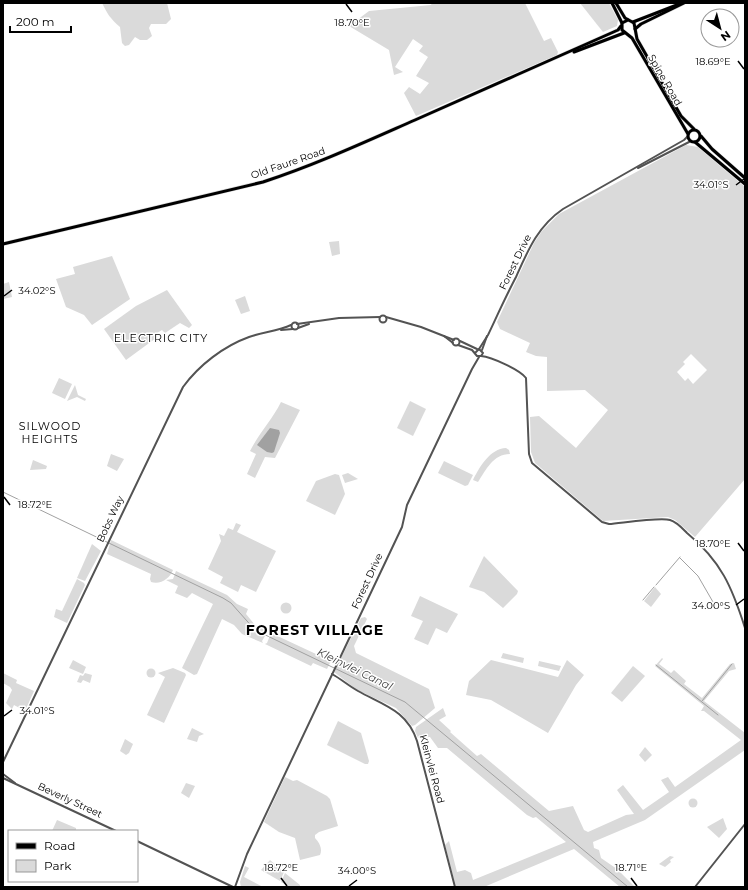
<svg xmlns="http://www.w3.org/2000/svg" width="748" height="890" viewBox="0 0 748 890" font-family="Montserrat,sans-serif">
<style>
.green{fill:#dadada;fill-rule:evenodd}
.water{fill:#a1a1a1}
.lines{fill:none;stroke-linecap:round;stroke-linejoin:round}
.stream{stroke:#a1a1a1;stroke-width:1}
.major-casing{stroke:#dbdbdb;stroke-width:4}
.minor{stroke:#535353;stroke-width:2}
.major{stroke:#000;stroke-width:3}
.ticks{fill:none;stroke:#000;stroke-width:1.5}
.labels{text-anchor:middle;dominant-baseline:central;stroke-width:3;stroke-linejoin:round;paint-order:stroke}
.street-label{font-size:10px;fill:#000;stroke:#fff}
.neighbourhood-label{font-size:11px;letter-spacing:1px;fill:#000;stroke:#fff}
.water-label{font-size:11px;font-style:italic;fill:#424242;stroke:#fff}
.district-label{font-size:14px;font-weight:bold;letter-spacing:1px;fill:#000;stroke:#fff}
.ticks-label{font-size:10px;text-anchor:middle;fill:#000;stroke:#fff;stroke-width:3;stroke-linejoin:round;paint-order:stroke}
</style>
<rect width="100%" height="100%" fill="#fff"/>
<g class="green">
<path d="M102,3H167L171,19L166,24H151L149,28L152,36L147,40H140L135,37L129,45L125,46L122,43L120,27C110,18 108,15 102,3Z"/>
<path d="M432,3H525L544,41L551,38L558,52L557,55L416,116L404,93L409,87L420,94L429,83L416,76L428,57L419,51L423,46L413,39L395,67L403,72L394,75L389,50L349,26L369,11L431,5Z"/>
<path d="M580,3H609L618,20L617,26L603,32Z"/>
<path d="M686,145L698,147L745,187V479L695,537L675,520L668,517L603,521L535,463L531,452L530,417L539,416L576,448L608,410L585,390L547,391V357L536,356L526,352L530,343L500,329L497,322L534,243L542,231L559,214ZM691,354L707,370L693,384L688,378L685,381L677,372L685,364L683,362Z"/>
<path d="M339,241L340,254L332,256L329,242Z"/>
<path d="M112,256L130,299L92,325L84,315L66,307L56,279L75,274L73,267Z"/>
<path d="M9,282L12,297L3,299V284Z"/>
<path d="M167,290L192,325L189,328L180,323L165,333L162,330L154,335L156,338L126,360L104,329L136,306Z"/>
<path d="M245,296L250,311L241,314L235,300Z"/>
<path d="M59,378L72,384L65,399L52,393Z"/>
<path d="M75,385L78,395L86,399L85,401L77,397L67,401Z"/>
<path d="M410,401L426,409L413,436L397,428Z"/>
<path d="M281,402L300,410L275,458L265,457L255,478L247,474L256,454L250,451C259,433 272,420 281,402Z"/>
<path d="M506,448L509,450L510,454C493,454 486,470 478,482L473,480C480,466 490,449 506,448Z"/>
<path d="M111,454L124,459L117,471L107,466Z"/>
<path d="M33,460L47,466L46,469L30,470Z"/>
<path d="M444,461L473,475L468,485L465,486L438,473Z"/>
<path d="M348,473L358,479L345,483L342,475Z"/>
<path d="M335,474L339,475L345,494L335,515L306,501L316,481Z"/>
<path d="M236,523L241,525L237,532L276,551L256,592L241,585L238,592L220,583L223,577L208,569L221,541L219,534L224,536L228,528L233,530Z"/>
<path d="M111,540L173,570C170,578 161,585 151,582L150,579L151,574L107,554Z"/>
<path d="M92,544L101,551L85,581L77,578Z"/>
<path d="M484,556L518,591L517,594L503,608L484,592L469,587Z"/>
<path d="M176,571L227,595L237,604L248,609L246,614L255,625L268,631L262,641L263,643L242,634L234,625L222,619L197,674L194,675L182,668L213,604L192,593L187,598L175,593L178,586L166,580L173,579Z"/>
<path d="M77,579L84,583L85,585L67,623L54,617L56,609L62,611Z"/>
<path d="M655,587L661,594L651,607L644,601Z"/>
<path d="M420,596L458,614L447,633L436,628L428,645L414,639L423,621L411,616Z"/>
<circle cx="286" cy="608" r="5.5"/>
<path d="M365,617L367,619L354,646L356,653L429,689L435,708L415,725L412,726L396,708L357,690L334,672L361,618Z"/>
<path d="M271,633L331,661L327,669L313,663L311,666L265,644L267,643Z"/>
<path d="M503,653L524,658L523,663L501,658Z"/>
<path d="M662,658L663,659L659,664L671,673L674,670L686,681L684,684L702,698L730,664L734,663L736,669L729,671L704,701L745,733V750L645,820L593,842L594,848L599,850L601,858L617,869L635,887H620L574,849L484,887H456L445,845L449,841L457,872L465,870L471,873L473,880L566,842L536,817L533,818L527,815L447,748H438L430,737L418,738L415,731L416,727L443,708L446,716L439,720L451,731L450,732L477,756L481,754L549,811L573,806L584,830L588,832L626,815L634,814L617,790L623,785L643,810L669,792L661,780L668,777L675,787L741,740L704,711H701L704,706L655,666Z"/>
<path d="M73,660L86,667L83,674L69,668Z"/>
<path d="M491,660L558,677L567,660L584,675L576,685L548,733L491,700L466,695L469,681Z"/>
<path d="M539,661L561,666L559,671L538,666Z"/>
<path d="M633,666L645,676L622,702L611,693Z"/>
<path d="M173,668L185,673L186,675L164,723L147,715L165,677L158,673Z"/>
<circle cx="151" cy="673" r="4.5"/>
<path d="M3,673L17,680L16,683L34,691L25,711L14,705L12,709L6,703L12,690L10,687L3,683Z"/>
<path d="M85,673L92,675L90,683L83,680L81,683L77,682L80,675L83,676Z"/>
<path d="M338,721L361,733L369,761L368,764H365L327,745Z"/>
<path d="M192,728L204,734L199,736L197,742L187,739Z"/>
<path d="M125,739L133,744L129,753L126,755L120,751Z"/>
<path d="M645,747L652,755L645,762L639,755Z"/>
<path d="M285,777L293,781L297,780L327,796L330,799L338,826L319,832L315,835V838C319,842 323,849 320,855L300,860L295,838L279,832L264,822Z"/>
<path d="M186,783L195,786L189,798L181,793Z"/>
<circle cx="693" cy="803" r="4.5"/>
<path d="M723,818L727,829L719,838L707,827Z"/>
<path d="M57,820L76,828V831H52Z"/>
<path d="M670,856L674,857L670,860L671,862L665,867L659,864Z"/>
<path d="M270,860L284,872L280,881L261,870Z"/>
<path d="M245,866L249,868L244,877L263,887H241L240,882Z"/>
<path d="M285,873L300,885V887H289L281,882Z"/>
</g>
<path class="water" d="M270,428L279,430L280,433L274,452L272,453L267,452L257,445Z"/>
<g class="lines">
<g class="stream">
<path d="M3,492L223,598L231,603L255,630L405,702L628,887"/>
<path d="M680,558L698,576L713,602"/>
<path d="M656,585L680,557"/>
<path d="M643,600L654,587"/>
<path d="M656,665L718,715"/>
<path d="M702,701L732,664"/>
</g>
<g class="major-casing">
<g id="major">
<path d="M612,3L622,23"/>
<path d="M616,3L625,18L634,23L637,39L681,116L694,129"/>
<path d="M628,20L622,23V30L632,38L688,134"/>
<path d="M633,22L682,3"/>
<path d="M635,29L641,24L684,3"/>
<path d="M574,52L624,33"/>
<circle cx="694" cy="136" r="6"/>
<path d="M701,136L712,149L745,178"/>
<path d="M695,142L745,184"/>
<path d="M3,244L263,182C315,165 365,142 415,120C483,90 550,60 618,30L621,26"/>
</g>
</g>
<g class="minor">
<path d="M638,168L691,141"/>
<circle cx="383" cy="319" r="3.5"/>
<path d="M386,317L421,327L454,340"/>
<circle cx="295" cy="326" r="3.5"/>
<path d="M297,324L339,318L380,317"/>
<path d="M298,328L309,324"/>
<path d="M281,330L293,329"/>
<path d="M444,336L453,343"/>
<circle cx="456" cy="342" r="3.5"/>
<path d="M460,341L477,349"/>
<path d="M458,345L472,350L477,356H481L483,353L479,349L475,353"/>
<path d="M479,349L488,335C497,316 506,296 516,277C528,250 538,226 563,209L684,140L688,136"/>
<path d="M482,350L487,336"/>
<path d="M481,356C492,357 520,370 526,378L529,454L532,463L602,522L609,524C622,523 660,517 670,520C677,522 683,529 687,533C721,561 732,587 745,628"/>
<path d="M332,674C341,679 349,686 358,691C383,705 407,710 417,741L455,887"/>
<path d="M3,762L183,387C199,365 224,346 249,337C263,332 278,331 291,325"/>
<path d="M3,774L15,783"/>
<path d="M3,778L116,831"/>
<path d="M137,841L233,887"/>
<path d="M235,887L247,854L402,527L407,505L472,369L479,357"/>
<path d="M695,887L745,824"/>
</g>
<use href="#major" class="major"/>
</g>
<path class="ticks" d="M346,4L352,12M738,61L744,69M736,185L744,179M4,296L12,290M4,497L10,505M738,543L744,551M736,605L744,599M4,716L12,710M281,878L287,886M631,878L637,886M349,886L357,880"/>
<g class="labels">
<g class="street-label">
<text transform="translate(665 80) rotate(60)">Spine Road</text>
<text transform="translate(288 163) rotate(-19)">Old Faure Road</text>
<text transform="translate(515 262) rotate(-64)">Forest Drive</text>
<text transform="translate(110 519) rotate(-65)">Bobs Way</text>
<text transform="translate(367 581) rotate(-65)">Forest Drive</text>
<text transform="translate(432 769) rotate(75)">Kleinvlei Road</text>
<text transform="translate(70 800) rotate(25)">Beverly Street</text>
</g>
<g class="neighbourhood-label">
<text x="161" y="338">ELECTRIC CITY</text>
<text x="50" y="426">SILWOOD<tspan x="50" dy="13">HEIGHTS</tspan></text>
</g>
<g class="water-label">
<text transform="translate(355 669) rotate(26)">Kleinvlei Canal</text>
</g>
<g class="district-label">
<text x="315" y="630">FOREST VILLAGE</text>
</g>
</g>
<g class="ticks-label">
<text x="352" y="26">18.70°E</text>
<text x="713" y="65">18.69°E</text>
<text x="711" y="188">34.01°S</text>
<text x="37" y="294">34.02°S</text>
<text x="35" y="508">18.72°E</text>
<text x="713" y="547">18.70°E</text>
<text x="711" y="609">34.00°S</text>
<text x="37" y="714">34.01°S</text>
<text x="281" y="871">18.72°E</text>
<text x="631" y="871">18.71°E</text>
<text x="357" y="874">34.00°S</text>
</g>
<rect width="748" height="890" fill="none" stroke="#000000" stroke-width="8"/>
<rect x="8" y="830" width="130" height="52" fill="#ffffff" stroke="#999999"/>
<rect x="16" y="843" width="20" height="6" fill="#000000" stroke="#999999"/>
<text x="44" y="850" font-size="12" fill="#000000">Road</text>
<rect x="16" y="860" width="20" height="12" fill="#dadada" stroke="#999999"/>
<text x="44" y="870" font-size="12" fill="#000000">Park</text>
<g transform="translate(720 28) rotate(144)"><circle r="19" fill="#ffffff" stroke="#999999"/>
<path d="M0-3L7 15L0 10L-7 15Z" fill="#000000"/>
<text y="-6" font-size="11" font-weight="bold" text-anchor="middle" fill="#000000">N</text>
</g>
<path d="M10 26v6h61v-6" fill="none" stroke="#000000" stroke-width="2"/>
<text x="16" y="26" font-size="12" fill="#000000" stroke="#ffffff" stroke-width="3" paint-order="stroke">200 m</text>
</svg>
